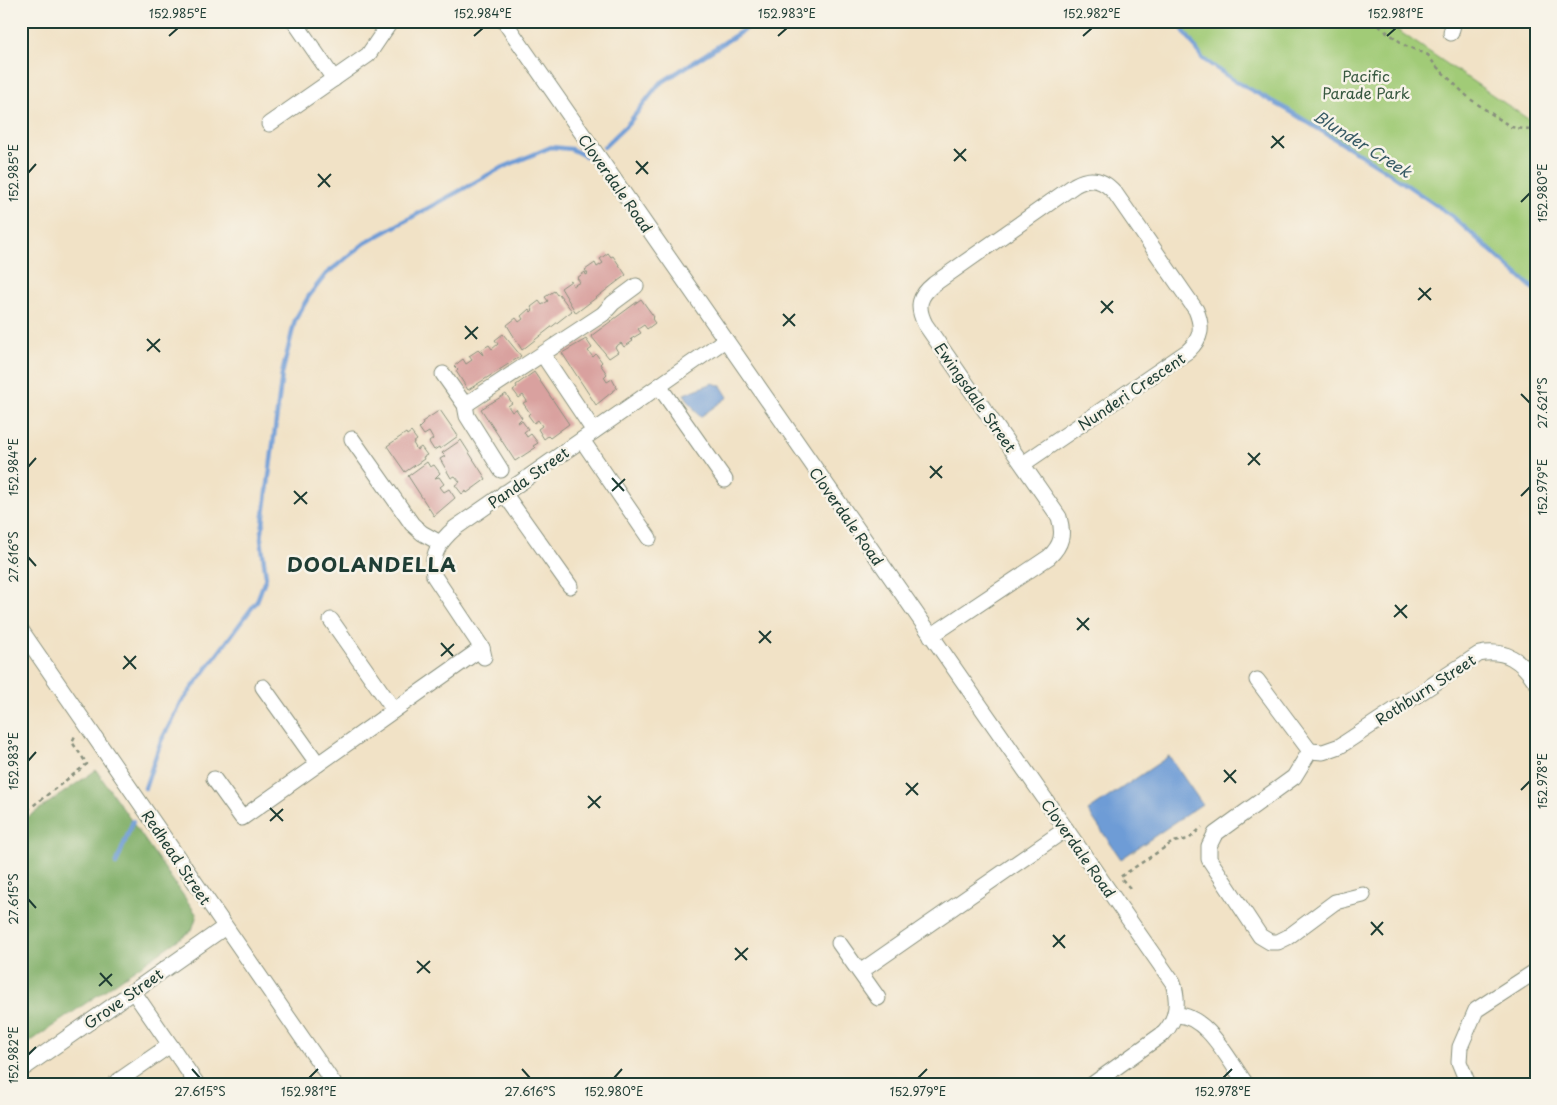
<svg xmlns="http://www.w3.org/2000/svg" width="1557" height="1105" viewBox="0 0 1557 1105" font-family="'Playpen Sans',sans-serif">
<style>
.green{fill:#a1cb77;stroke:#608456}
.forest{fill:#80af68;stroke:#50764e}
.water{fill:#6e9cd6;stroke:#466c85}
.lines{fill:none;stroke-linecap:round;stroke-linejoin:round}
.stream{stroke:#6e9cd6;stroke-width:4.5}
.building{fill:#d9a19f}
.minor-casing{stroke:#88907d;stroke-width:17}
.path{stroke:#88907d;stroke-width:2.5;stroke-dasharray:4 4;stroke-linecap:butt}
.minor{stroke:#fff;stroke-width:15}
.ticks{fill:none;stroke:#1f3d34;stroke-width:2}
.labels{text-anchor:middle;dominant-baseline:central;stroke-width:5;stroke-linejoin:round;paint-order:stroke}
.park-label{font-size:15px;fill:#395941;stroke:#f7f3e8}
.street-label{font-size:15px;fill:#1f3d34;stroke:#f7f3e8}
.water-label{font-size:16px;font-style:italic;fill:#375a65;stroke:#f7f3e8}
.district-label{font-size:20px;font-weight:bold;letter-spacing:1px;fill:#1f3d34;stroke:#f7f3e8}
.neatline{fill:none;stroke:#1f3d34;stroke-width:2}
.ticks-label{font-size:12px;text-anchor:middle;fill:#1f3d34}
</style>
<rect width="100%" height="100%" fill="#f7f3e8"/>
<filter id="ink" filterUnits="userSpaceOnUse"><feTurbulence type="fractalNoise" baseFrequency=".02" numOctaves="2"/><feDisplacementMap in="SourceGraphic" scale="10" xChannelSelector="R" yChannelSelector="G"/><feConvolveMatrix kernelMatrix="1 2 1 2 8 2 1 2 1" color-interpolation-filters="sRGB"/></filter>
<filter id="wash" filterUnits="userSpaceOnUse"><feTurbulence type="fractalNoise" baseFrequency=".0096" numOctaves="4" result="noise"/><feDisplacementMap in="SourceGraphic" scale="20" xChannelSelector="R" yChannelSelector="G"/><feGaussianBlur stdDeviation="1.12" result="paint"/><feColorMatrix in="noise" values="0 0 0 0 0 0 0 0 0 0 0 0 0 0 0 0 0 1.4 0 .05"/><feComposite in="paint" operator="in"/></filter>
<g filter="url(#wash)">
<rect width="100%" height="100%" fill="#f1e2c6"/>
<path class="green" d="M1177,21H1384L1528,119H1536V291L1452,216L1379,166L1288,110L1235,81L1203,59Z"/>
<path class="forest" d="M96,770L197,915L192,930L21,1048V822Z"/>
<g class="water">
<path d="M713,383L721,386L728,397L700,417L684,394Z"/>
<path d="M1169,756L1202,804L1121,859L1088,811Z"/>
</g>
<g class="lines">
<g class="stream">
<path d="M1177,21L1203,59L1235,81L1288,110L1379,166L1452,216L1536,291"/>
<path d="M604,147L628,124L659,84L758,21"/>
<path d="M145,788L161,741L181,703L257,601L266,577L261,539L282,374L295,320L309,296L326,274L365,243L499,169L551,147L571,149L585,156"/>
<path d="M116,864L133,821"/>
</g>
</g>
<g id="blocks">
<g class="building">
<path d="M608,253L611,257L613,256L626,275L576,313L561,288L571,281L573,286L580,282L577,278L585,272L586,275L588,274L585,270L595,263L597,267L603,263L600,259Z"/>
<path d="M554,291L557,295L559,294L572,311L522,350L507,325L516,318L519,322L523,319L521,316L529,309L531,312L533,310L531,307L539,301L542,305L548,301L545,297Z"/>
<path d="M641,299L654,317L652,319L655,323L647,329L644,325L638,329L641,333L631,339L633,341L624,347L621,343L615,347L618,352L609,358L591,336Z"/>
<path d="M503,334L521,356L468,390L456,371L458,370L454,366L463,359L466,364L472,360L469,356L478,350L483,355L481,350L489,345L492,349L498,344L495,340Z"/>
<path d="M586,339L592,348L588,351L593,357L596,354L602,362L600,364L607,374L604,377L607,382L612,379L617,388L596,405L562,353Z"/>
<path d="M534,372L569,424L550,438L548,436L544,439L538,429L542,426L538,420L534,423L528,415L530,413L523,403L527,401L523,395L519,398L513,390L517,387L516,385Z"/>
<path d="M506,394L512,403L508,406L512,412L516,409L522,418L517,423L522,421L528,429L524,432L527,437L531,434L538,443L533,446L535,448L515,461L481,409Z"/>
<path d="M440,410L458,436L440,449L439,447L434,450L429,442L433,439L429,432L424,435L419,428L423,424L422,422Z"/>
<path d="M411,432L417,440L413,443L417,450L421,447L427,455L423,457L424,459L405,472L387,446L406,433L407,435Z"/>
<path d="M461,440L486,479L467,493L466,491L462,494L455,485L460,482L455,476L451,478L440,459L445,456L442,453Z"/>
<path d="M427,462L430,467L434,465L440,473L435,478L439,477L444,484L440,487L444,492L449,489L455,498L434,516L408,476Z"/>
</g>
</g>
</g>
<g filter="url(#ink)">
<use href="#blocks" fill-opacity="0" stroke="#88907d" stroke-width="1"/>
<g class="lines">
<g class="minor-casing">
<g id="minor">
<path d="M294,21L334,79"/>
<path d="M504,21L1173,983C1179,1001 1177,1019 1164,1033L1093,1084"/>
<path d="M1451,33L1454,21"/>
<path d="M269,124L368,55L391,21"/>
<path d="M543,355L594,431"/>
<path d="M443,374L465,405L467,416L501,470"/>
<path d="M659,386L725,480"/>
<path d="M465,405L603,314L613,303L636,286"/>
<path d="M352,439L412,524L422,533L440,543"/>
<path d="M582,440L649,538"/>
<path d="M504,493L570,586"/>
<path d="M331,620L394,710"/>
<path d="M21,630L334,1084"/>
<path d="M931,636L1049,557C1062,545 1064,534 1059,517L925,324C916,306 919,296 934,284L1075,185C1091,176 1103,179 1115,193L1196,310C1203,327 1202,338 1188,351L1023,464"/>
<path d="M484,657L482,648L434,576C431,554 439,542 455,528L725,340"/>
<path d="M1257,680L1310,751"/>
<path d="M263,687L318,764"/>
<path d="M1310,751L1294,777L1215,834L1209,846V859L1260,936L1270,942H1278L1288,937L1335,902L1363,895"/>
<path d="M1310,751L1323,752L1340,746L1479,654C1506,649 1521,660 1536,682"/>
<path d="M214,779L242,818L482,648"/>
<path d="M839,943L878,998"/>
<path d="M860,972L1066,829"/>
<path d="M133,991L197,1084"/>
<path d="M1175,1015C1206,1013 1229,1061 1246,1084"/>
<path d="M21,1070L225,927"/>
<path d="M114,1084L170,1045"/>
<path d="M1468,1084L1459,1062L1460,1047L1476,1010L1536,971"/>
</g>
</g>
<g class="path">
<path d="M1372,21L1406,46L1428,55L1435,65L1470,99L1511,127L1536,131"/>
<path d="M21,815L87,764L72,742L76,734"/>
<path d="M1130,888L1120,877L1173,842L1189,839L1202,827"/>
</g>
<use href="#minor" class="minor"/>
</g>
</g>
<path class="ticks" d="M169,36L178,28M474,36L483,28M778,36L787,28M1083,36L1092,28M1387,36L1396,28M1272,136L1284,148M1271,148L1284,136M954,149L966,161M636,161L648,174M954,161L966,149M28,173L36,164M318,174L330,187M636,174L648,162M318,187L331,174M1521,202L1530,193M1419,288L1431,300M1418,300L1431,288M1101,301L1113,313M1101,313L1113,301M783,314L795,326M465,326L477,339M783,326L795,314M147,339L160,352M465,339L478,327M147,351L160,339M1521,394L1530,403M1248,453L1260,465M1248,465L1260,453M930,466L942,478M28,467L36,458M612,478L624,491M930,478L942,466M294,491L307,504M612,491L625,479M1521,496L1530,487M294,504L307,492M28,557L36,566M1395,605L1407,618M1394,617L1407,605M1077,618L1089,630M1077,630L1089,618M759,631L771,643M441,643L453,656M759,643L771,631M124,656L136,669M441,656L454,644M123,669L136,656M28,761L36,752M1224,770L1236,783M1224,782L1236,770M906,783L918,795M1521,790L1530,781M906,795L918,783M588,796L600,808M270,808L283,821M588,808L601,796M270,821L283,809M28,899L36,908M1371,922L1383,935M1053,935L1065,948M1371,935L1383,922M1053,947L1065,935M735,948L747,960M735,960L748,948M417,961L430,973M100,973L112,986M417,973L430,961M99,986L112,974M28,1055L36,1047M192,1069L200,1078M522,1069L530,1078M309,1078L318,1069M614,1078L622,1069M918,1078L927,1069M1223,1078L1232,1069"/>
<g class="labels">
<g class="park-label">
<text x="1366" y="75">Pacific<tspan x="1366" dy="17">Parade Park</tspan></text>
</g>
<g class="street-label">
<text transform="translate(616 183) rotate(55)">Cloverdale Road</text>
<text transform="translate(1131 391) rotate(-34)">Nunderi Crescent</text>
<text transform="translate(976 397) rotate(55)">Ewingsdale Street</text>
<text transform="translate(528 477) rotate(-35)">Panda Street</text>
<text transform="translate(847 516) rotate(55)">Cloverdale Road</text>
<text transform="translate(1425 689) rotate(-33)">Rothburn Street</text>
<text transform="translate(1079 848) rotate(55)">Cloverdale Road</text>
<text transform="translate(177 857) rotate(56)">Redhead Street</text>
<text transform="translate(123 998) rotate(-35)">Grove Street</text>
</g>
<g class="water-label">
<text transform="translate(1363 143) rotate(32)">Blunder Creek</text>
</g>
<g class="district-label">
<text x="372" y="564">DOOLANDELLA</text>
</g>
</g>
<rect width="1557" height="1105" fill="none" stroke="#f7f3e8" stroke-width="55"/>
<rect x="28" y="28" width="1502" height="1050" class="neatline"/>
<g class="ticks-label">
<text x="178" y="18">152.985°E</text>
<text x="483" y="18">152.984°E</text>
<text x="787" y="18">152.983°E</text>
<text x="1092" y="18">152.982°E</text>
<text x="1396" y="18">152.981°E</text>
<text transform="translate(14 173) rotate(-90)" y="4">152.985°E</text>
<text transform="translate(1543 193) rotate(-90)" y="4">152.980°E</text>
<text transform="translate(1543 403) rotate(-90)" y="4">27.621°S</text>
<text transform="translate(14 467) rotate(-90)" y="4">152.984°E</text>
<text transform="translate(1543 487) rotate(-90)" y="4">152.979°E</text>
<text transform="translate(14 557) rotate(-90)" y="4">27.616°S</text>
<text transform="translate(14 761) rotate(-90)" y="4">152.983°E</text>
<text transform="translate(1543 781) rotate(-90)" y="4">152.978°E</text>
<text transform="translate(14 899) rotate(-90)" y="4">27.615°S</text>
<text transform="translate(14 1055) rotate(-90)" y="4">152.982°E</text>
<text x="200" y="1096">27.615°S</text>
<text x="309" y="1096">152.981°E</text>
<text x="530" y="1096">27.616°S</text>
<text x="614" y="1096">152.980°E</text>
<text x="918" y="1096">152.979°E</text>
<text x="1223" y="1096">152.978°E</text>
</g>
</svg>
